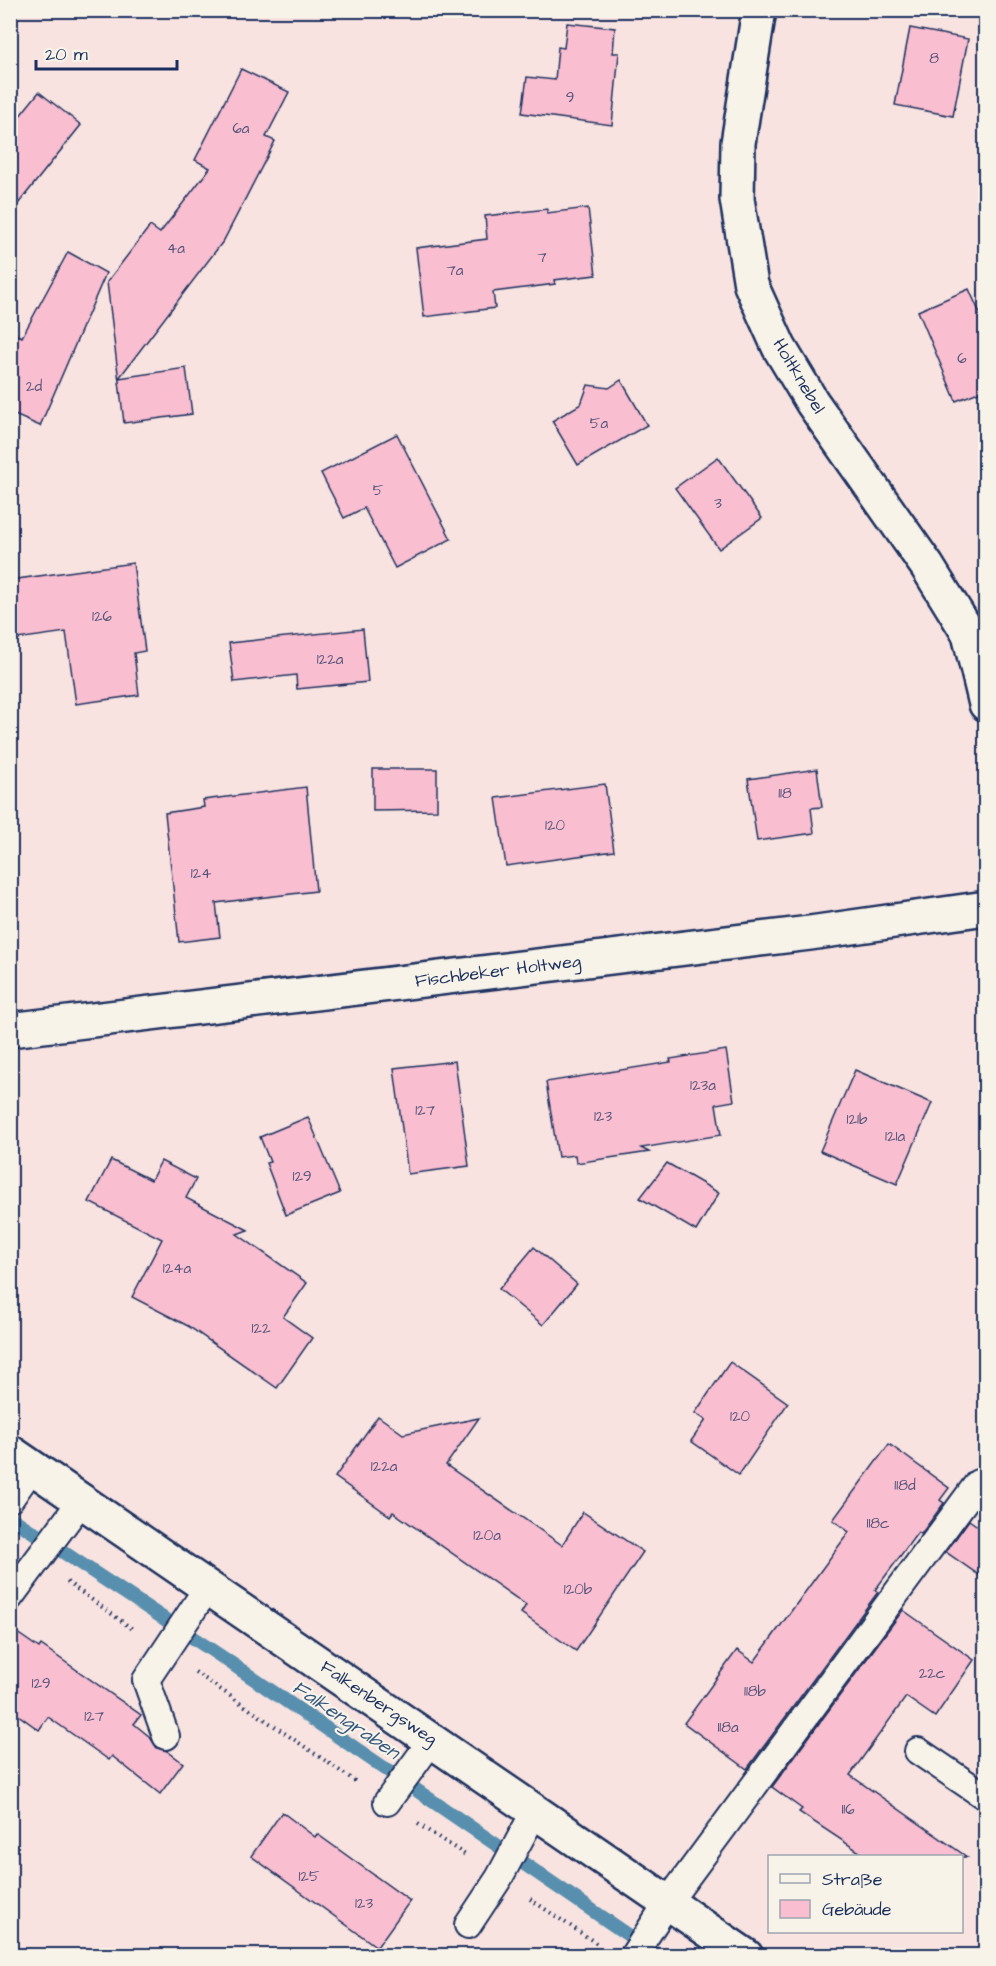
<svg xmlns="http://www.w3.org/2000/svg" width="996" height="1966" viewBox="0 0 996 1966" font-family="'Architects Daughter',sans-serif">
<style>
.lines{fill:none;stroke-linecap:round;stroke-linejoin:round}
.stream{stroke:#598fae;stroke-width:14}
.building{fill:#f9becf;stroke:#1b2f5e;stroke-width:1.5}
.service-casing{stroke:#1b2f5e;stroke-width:30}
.minor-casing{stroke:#1b2f5e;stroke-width:38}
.tertiary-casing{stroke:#1b2f5e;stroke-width:38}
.path{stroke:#1b2f5e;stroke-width:4;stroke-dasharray:1.5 4.5;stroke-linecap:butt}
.service{stroke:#f7f3e8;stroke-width:26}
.minor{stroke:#f7f3e8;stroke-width:33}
.tertiary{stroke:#f7f3e8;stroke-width:33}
.labels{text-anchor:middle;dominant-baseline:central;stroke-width:4.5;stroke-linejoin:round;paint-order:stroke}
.number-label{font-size:15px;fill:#52537a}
.street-label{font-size:18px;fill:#1b2f5e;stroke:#f7f3e8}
.water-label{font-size:20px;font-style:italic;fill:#35577f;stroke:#f7f3e8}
</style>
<rect width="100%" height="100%" fill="#f8e3e0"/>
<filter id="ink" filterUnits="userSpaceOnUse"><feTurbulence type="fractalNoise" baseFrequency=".0167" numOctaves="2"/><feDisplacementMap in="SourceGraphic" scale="12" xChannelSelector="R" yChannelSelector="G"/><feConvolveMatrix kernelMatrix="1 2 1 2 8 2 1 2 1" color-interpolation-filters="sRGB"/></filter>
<g filter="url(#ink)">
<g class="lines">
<path class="stream" d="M10,1517L219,1655L659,1956"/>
</g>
<g class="building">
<path d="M567,23L615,28L613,53H619L612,125L522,113L527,77L555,80L558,47L564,48Z"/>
<path d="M910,28L968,39L953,116L895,105Z"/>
<path d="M241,69L289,92L266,137L275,141L224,240L119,378L186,368L192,414L124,423L107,282L150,226L160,233L210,168L195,160Z"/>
<path d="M39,92L81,125L10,214V128Z"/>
<path d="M588,208L596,275L554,280L555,284L493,292L495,308L424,317L416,248L487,239L485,216L547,209V213Z"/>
<path d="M68,252L106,273L40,426L10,413V332L22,337Z"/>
<path d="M969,289L986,327V389L956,401L918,311Z"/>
<path d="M621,380L647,425L578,465L552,421L581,404L588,385L609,388Z"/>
<path d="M397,434L451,539L395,568L364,508L344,518L321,473Z"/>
<path d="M718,457L762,518L719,549L675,488Z"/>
<path d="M133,563L145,651L134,653L139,695L76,704L66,632L10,640V580Z"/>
<path d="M363,629L368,682L297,689L296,675L234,682L229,643Z"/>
<path d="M373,769H437V810L373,811Z"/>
<path d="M817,769L822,807L811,808L814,833L757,841L748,779Z"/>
<path d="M605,784L614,851L506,866L496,798Z"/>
<path d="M306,787L316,891L216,903L220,937L179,942L165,813L204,807L203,800Z"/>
<path d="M726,1050L734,1101L716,1104L721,1135L641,1148L649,1152L576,1163L575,1155L558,1157L546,1082L671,1062L670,1059Z"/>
<path d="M455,1061L469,1166L408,1174L394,1068Z"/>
<path d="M855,1070L932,1103L897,1184L820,1151Z"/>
<path d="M308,1117L340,1193L286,1215L266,1163L270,1162L260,1137Z"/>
<path d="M111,1160L151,1180L161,1161L196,1179L186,1198L248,1230L237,1234L307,1283L283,1317L312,1338L277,1388L188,1326L132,1297L162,1239L89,1202Z"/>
<path d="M667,1163L719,1193L696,1231L640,1198Z"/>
<path d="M534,1247L577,1284L543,1325L499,1289Z"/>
<path d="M730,1362L788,1403L739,1475L691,1441L706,1420L695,1413Z"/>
<path d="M378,1416L403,1434L479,1418L446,1465L562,1545L583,1512L643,1552L576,1651L521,1613L526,1605L393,1512L390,1516L335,1477Z"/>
<path d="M889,1444L949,1488L940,1500L944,1503L921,1534L918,1532L875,1590L878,1592L747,1769L684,1723L737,1650L754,1662L849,1532L833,1520Z"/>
<path d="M969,1520L986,1532V1580L946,1552Z"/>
<path d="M903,1610L974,1660L935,1717L906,1697L850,1775L967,1857H867L799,1812L802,1809L772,1787Z"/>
<path d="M10,1628L39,1648L41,1645L141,1715L134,1724L150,1737L157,1748L167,1751L183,1763L160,1794L112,1756L109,1760L48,1717L39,1730L10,1709Z"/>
<path d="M282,1812L315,1837L317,1834L410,1901L377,1947L251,1856Z"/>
</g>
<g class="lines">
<g class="service-casing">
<g id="service">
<path d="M10,1499L33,1466"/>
<path d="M10,1597L82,1500"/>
<path d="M166,1736L146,1680L208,1587"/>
<path d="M918,1751L986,1797"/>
<path d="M387,1802L432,1740"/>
<path d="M468,1925L499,1878L535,1811"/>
<path d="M633,1956L668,1902L978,1483"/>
</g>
</g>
<g class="minor-casing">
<g id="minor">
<path d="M759,10L738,143L737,199L751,285L779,347L812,402L927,566L969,634L986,704"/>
<path d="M10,1030L810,933L986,908"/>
</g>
</g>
<g class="tertiary-casing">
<path id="tertiary" d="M10,1452L746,1956"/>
</g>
<g class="path">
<path d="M67,1582L134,1630"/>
<path d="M195,1672L355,1781"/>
<path d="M418,1824L467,1856"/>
<path d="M530,1899L599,1945"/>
</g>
<use href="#service" class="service"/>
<use href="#minor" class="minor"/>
<use href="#tertiary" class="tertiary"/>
</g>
</g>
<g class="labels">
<g class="number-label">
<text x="934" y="58">8</text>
<text x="570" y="97">9</text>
<text x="241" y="128">6a</text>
<text x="176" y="248">4a</text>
<text x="542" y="257">7</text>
<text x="455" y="270">7a</text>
<text x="962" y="358">6</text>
<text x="34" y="386">2d</text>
<text x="599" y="423">5a</text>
<text x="378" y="490">5</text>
<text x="718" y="503">3</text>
<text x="102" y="616">126</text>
<text x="330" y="659">122a</text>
<text x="785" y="793">118</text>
<text x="555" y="825">120</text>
<text x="201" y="873">124</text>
<text x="703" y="1085">123a</text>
<text x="425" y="1110">127</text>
<text x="603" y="1116">123</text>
<text x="857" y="1119">121b</text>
<text x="895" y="1136">121a</text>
<text x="302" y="1176">129</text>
<text x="177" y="1268">124a</text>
<text x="261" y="1328">122</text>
<text x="740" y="1416">120</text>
<text x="384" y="1466">122a</text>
<text x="905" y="1485">118d</text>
<text x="878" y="1523">118c</text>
<text x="487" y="1535">120a</text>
<text x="578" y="1589">120b</text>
<text x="932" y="1673">22c</text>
<text x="41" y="1683">129</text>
<text x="755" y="1691">118b</text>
<text x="94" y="1716">127</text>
<text x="728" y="1727">118a</text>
<text x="848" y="1809">116</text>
<text x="309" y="1876">125</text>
<text x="364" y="1903">123</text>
</g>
<g class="street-label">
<text transform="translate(799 376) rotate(59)">Holtknebel</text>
<text transform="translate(498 971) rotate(-7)">Fischbeker Holtweg</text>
<text transform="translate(379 1703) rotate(34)">Falkenbergsweg</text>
</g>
<g class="water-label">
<text transform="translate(346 1720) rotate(34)">Falkengraben</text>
</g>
</g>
<rect width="996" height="1966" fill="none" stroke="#f7f3e8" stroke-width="36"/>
<rect x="18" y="18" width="960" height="1930" fill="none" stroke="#1b2f5e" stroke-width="2" filter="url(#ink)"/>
<rect x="768" y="1855" width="195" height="78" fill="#f7f3e8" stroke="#9fa5b1" stroke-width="1.5"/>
<rect x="780" y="1874" width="30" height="9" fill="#f7f3e8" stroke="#9fa5b1" stroke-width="1.5"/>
<text x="822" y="1885" font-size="18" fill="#1b2f5e">Straße</text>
<rect x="780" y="1900" width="30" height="18" fill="#f9becf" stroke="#9fa5b1" stroke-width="1.5"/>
<text x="822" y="1915" font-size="18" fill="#1b2f5e">Gebäude</text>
<path d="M36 60v9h141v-9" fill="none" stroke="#1b2f5e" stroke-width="3"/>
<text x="45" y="60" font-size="18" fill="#1b2f5e" stroke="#f7f3e8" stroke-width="4.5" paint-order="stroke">20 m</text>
</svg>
